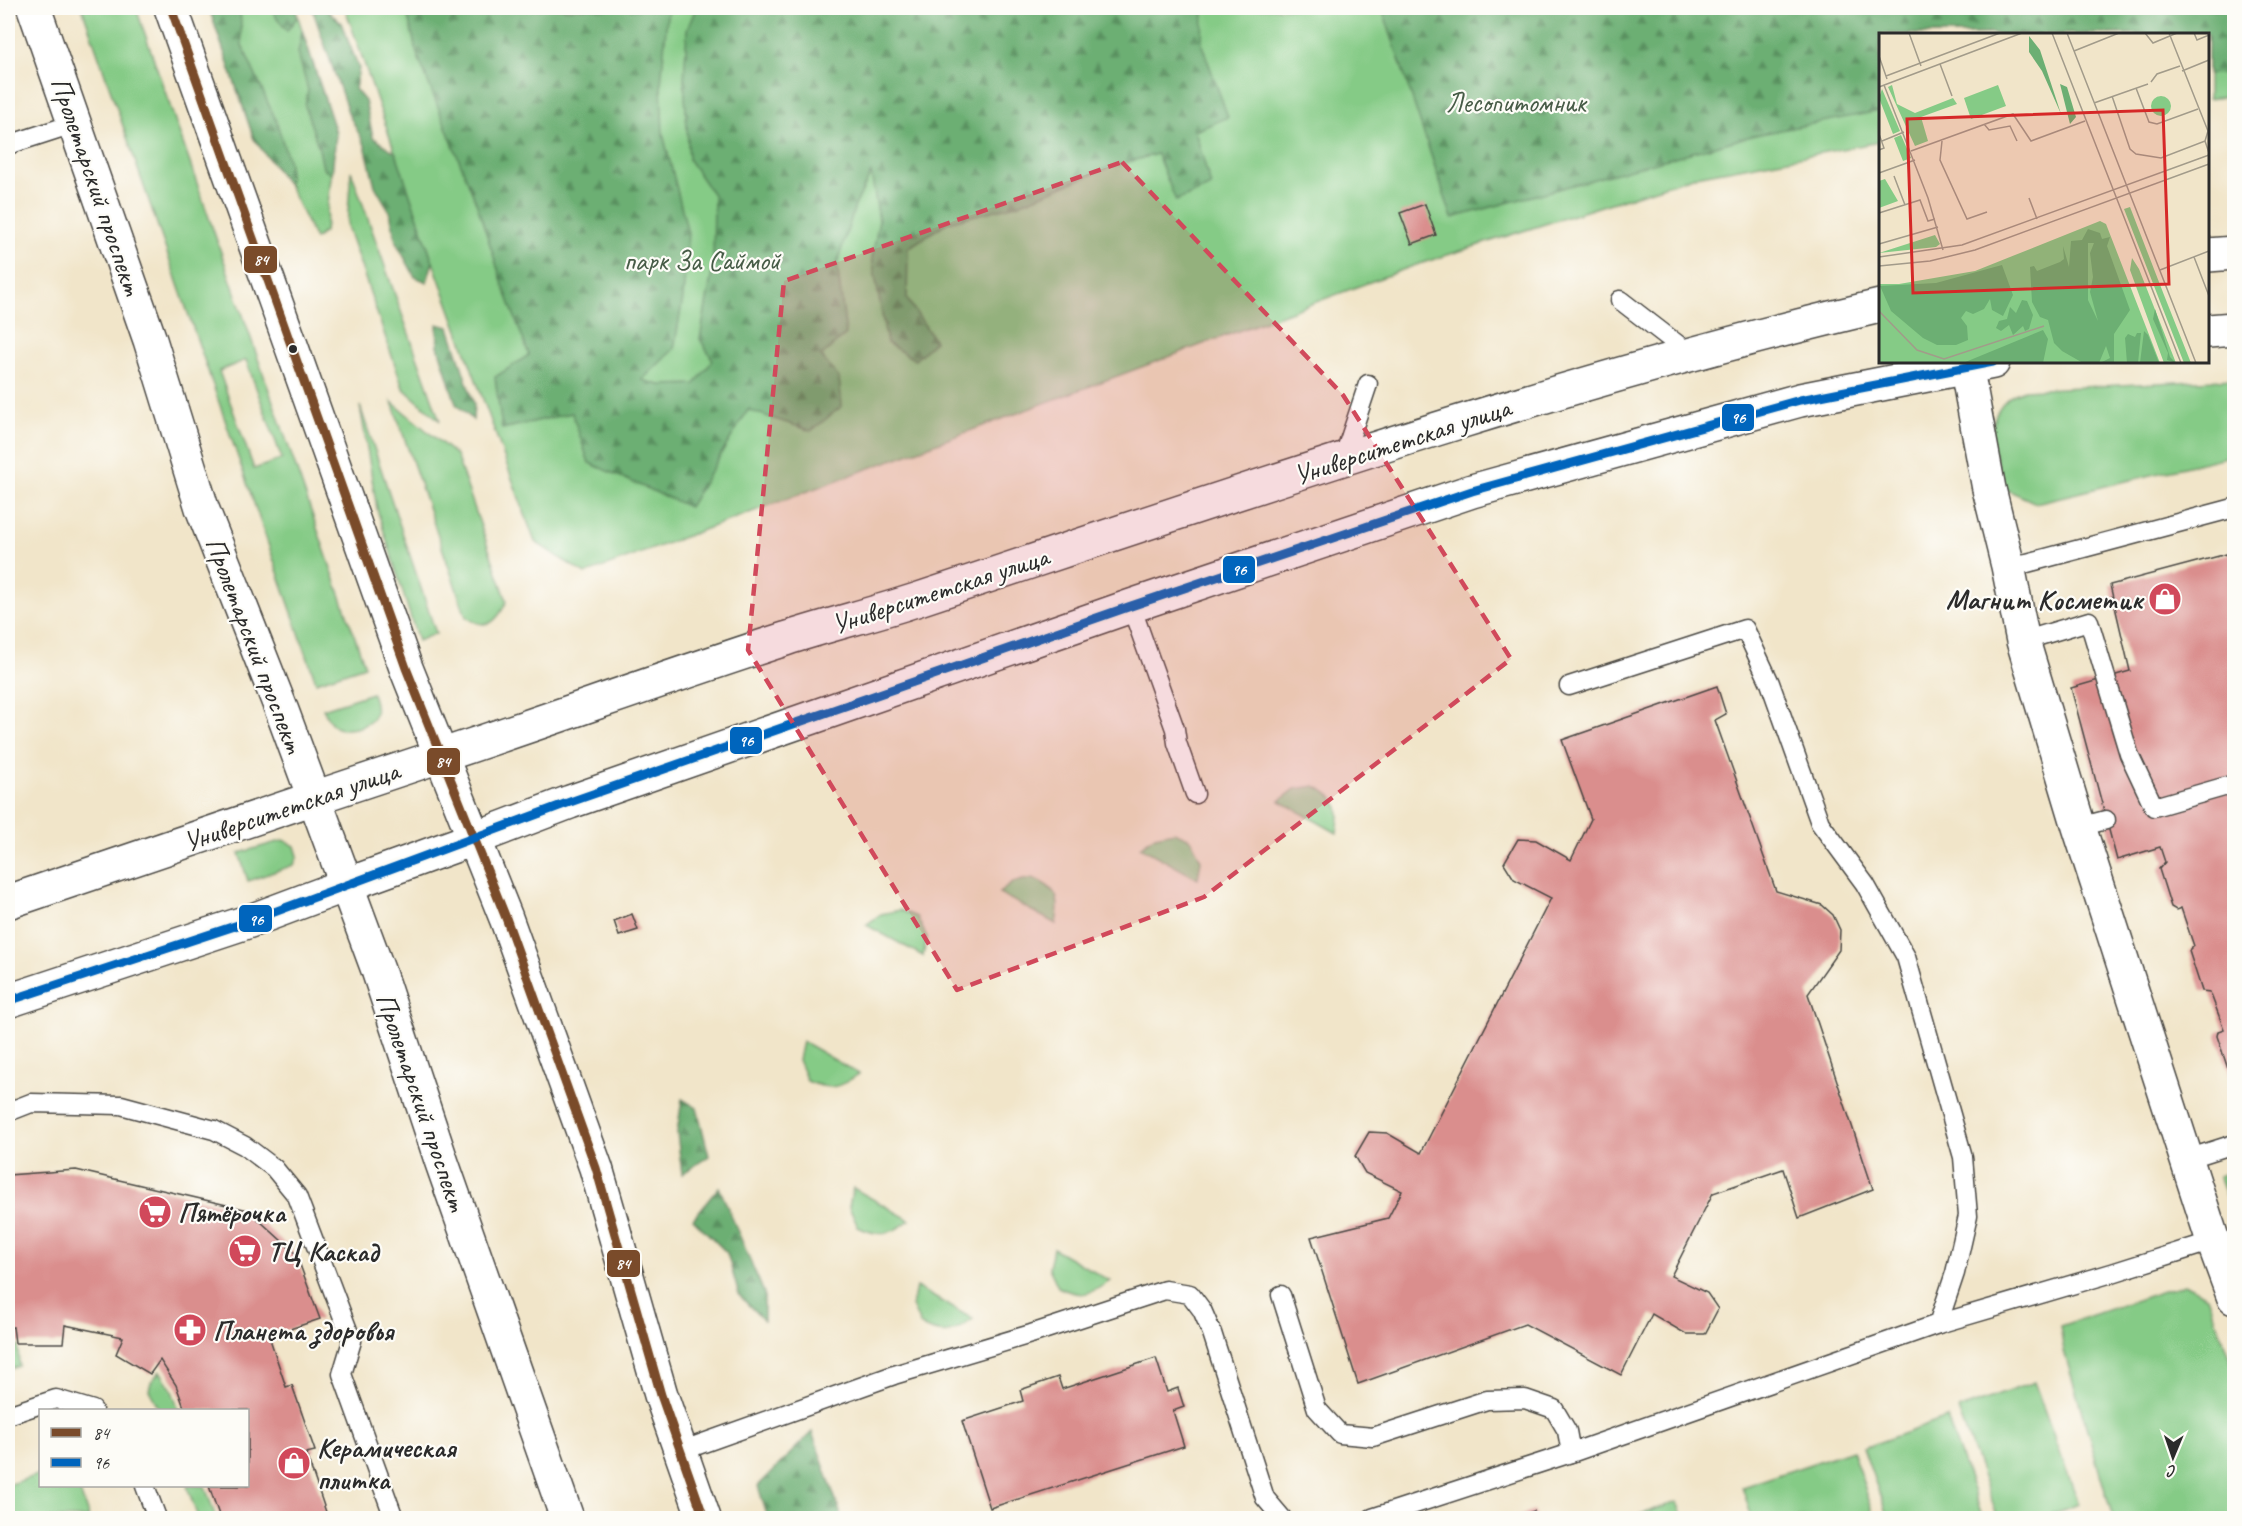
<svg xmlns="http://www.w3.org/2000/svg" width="2242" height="1526" viewBox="0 0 2242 1526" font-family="Caveat,sans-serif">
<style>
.green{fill:#85cb86;stroke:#587b58;stroke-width:1.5;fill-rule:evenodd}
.forest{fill:url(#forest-firs);stroke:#4c6d4f;stroke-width:1.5}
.building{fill:#da8e8d}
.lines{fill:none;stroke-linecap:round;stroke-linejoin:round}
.service-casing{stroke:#494743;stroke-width:21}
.minor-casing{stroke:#494743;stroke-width:36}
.secondary-casing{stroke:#494743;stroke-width:36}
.primary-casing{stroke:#494743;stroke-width:36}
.service{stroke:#fff;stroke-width:18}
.minor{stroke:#fff;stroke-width:33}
.secondary{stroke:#fff;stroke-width:33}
.primary{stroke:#fff;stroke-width:33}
.bus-1-casing{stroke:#fdfcf7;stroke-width:14}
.bus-2-casing{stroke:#fdfcf7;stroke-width:14}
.bus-1{stroke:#7a4b2a;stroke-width:9}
.bus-2{stroke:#0065bd;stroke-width:9}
.marked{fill:#d1495b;fill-opacity:0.2;stroke:#d1495b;stroke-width:4.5;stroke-dasharray:12 8;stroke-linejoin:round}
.bus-dot{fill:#2b2b2b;stroke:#fdfcf7;stroke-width:2}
.labels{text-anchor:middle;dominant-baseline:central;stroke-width:4.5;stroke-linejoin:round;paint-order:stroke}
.park-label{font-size:28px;fill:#465b46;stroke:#fdfcf7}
.street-label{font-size:28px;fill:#2b2b2b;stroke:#fdfcf7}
.poi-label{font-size:28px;font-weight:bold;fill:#2b2b2b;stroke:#fdfcf7;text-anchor:start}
.inset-road{fill:none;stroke:#a29b8a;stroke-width:1.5}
.view{fill:#d62828;fill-opacity:0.15;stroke:#d62828;stroke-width:3}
.inset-edge{fill:none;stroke:#2b2b2b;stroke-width:3}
.line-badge{stroke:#fdfcf7;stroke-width:2}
.badge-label{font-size:16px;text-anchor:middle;font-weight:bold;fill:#fff}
</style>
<defs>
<pattern id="forest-firs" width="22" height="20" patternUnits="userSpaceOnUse" patternTransform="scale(1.5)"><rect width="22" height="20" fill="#6caf73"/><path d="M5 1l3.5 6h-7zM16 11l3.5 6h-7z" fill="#598f5f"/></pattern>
</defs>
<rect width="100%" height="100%" fill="#fdfcf7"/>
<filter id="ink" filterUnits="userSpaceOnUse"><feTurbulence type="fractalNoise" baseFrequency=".0167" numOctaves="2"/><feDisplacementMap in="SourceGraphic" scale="12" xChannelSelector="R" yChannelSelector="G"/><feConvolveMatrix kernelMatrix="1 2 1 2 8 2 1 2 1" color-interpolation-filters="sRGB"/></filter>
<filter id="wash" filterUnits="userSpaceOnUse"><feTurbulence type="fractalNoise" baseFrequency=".008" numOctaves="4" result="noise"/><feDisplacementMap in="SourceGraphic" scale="24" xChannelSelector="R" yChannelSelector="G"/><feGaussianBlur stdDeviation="1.35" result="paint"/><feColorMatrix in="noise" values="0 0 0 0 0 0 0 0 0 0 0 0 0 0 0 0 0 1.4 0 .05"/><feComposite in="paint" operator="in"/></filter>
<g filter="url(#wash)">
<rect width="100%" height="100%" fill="#f1e5c9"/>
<g class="green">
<path d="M82,8H136L365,666L316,682ZM246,360L282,459L254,469L219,371Z"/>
<path d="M209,8H295L336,133L325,231L315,239L289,186L254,139Z"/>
<path d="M345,8H2234V96L2208,99V34H1880V142L1696,176L1413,266L585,574L535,542L433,262Z"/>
<path d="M351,171L440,421L403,388L347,226Z"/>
<path d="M2234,379V455L2036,503L2005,489C1996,460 1980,424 2007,399C2011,395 2019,392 2024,390Z"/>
<path d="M392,402L456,455L507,601C497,622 488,632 466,617Z"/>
<path d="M360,406L436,633L418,641L377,509Z"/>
<path d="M372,693C379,712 377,722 356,728C350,729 343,730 337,728C330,725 327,716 323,709Z"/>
<path d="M1315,786C1339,797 1342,807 1337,833L1280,801L1295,789Z"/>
<path d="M1174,832L1191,839L1201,860L1198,879L1140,847L1155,836Z"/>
<path d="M284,840L295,846L298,856L294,865L248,881L239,853Z"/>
<path d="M1033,878C1058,889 1061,898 1056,924L999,893L1014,882Z"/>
<path d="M900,910L917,917L927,937L923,956L866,925L881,914Z"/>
<path d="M802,1041L859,1074C839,1088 830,1091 807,1081L798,1060Z"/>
<path d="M2234,1171V1219L2218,1176Z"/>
<path d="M853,1188L910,1220C890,1235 881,1238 858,1227L849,1207Z"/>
<path d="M1053,1248L1110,1281C1090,1295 1081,1298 1058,1287L1049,1268Z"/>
<path d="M2184,1284L2207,1296L2234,1370V1518H2113L2064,1351L2060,1326Z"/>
<path d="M916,1287L973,1319C953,1334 944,1337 921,1326L912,1306Z"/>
<path d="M8,1333H9L11,1346H18L19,1366L8,1370Z"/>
<path d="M160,1371L171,1388L179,1410H160L149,1390L151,1382Z"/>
<path d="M2034,1382L2079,1504L2041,1518H1998L1958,1410Z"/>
<path d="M1947,1418L1983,1518H1888L1863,1448Z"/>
<path d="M1852,1450L1873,1512L1853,1518H1752L1742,1487Z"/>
<path d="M40,1474V1486H78L89,1518H8V1485Z"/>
<path d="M187,1486H205L216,1518H198Z"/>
<path d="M1677,1502L1683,1518H1629Z"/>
</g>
<g class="forest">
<path d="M209,8H240L242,45L277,123L289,163V186L254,139Z"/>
<path d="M275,8H295L298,16L287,31L274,14Z"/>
<path d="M312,8H325L341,23L359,68L355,89L365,101L373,137L396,153L433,262L427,282L415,277L396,242L390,212L375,186L365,145L349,115Z"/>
<path d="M406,8H670L667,17L661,84L663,134L688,233L683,298L674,349L642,380L660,385L695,384L713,360L700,339L713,267L714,196L689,160L684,80L687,30L696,8H1203L1202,45L1228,117L1195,131L1211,186L1176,201L1157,154L1110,167L1016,205L948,222L908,248L907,299L935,341L915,360L887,343L872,258L879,220L871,173L855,206L837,264L846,334L821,356L839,378L842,406L811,431L748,410L689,507L589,463L572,413L502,429L495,377L529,355L504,288L477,205L417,54Z"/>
<path d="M1382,8H2234V73L2208,74V34H1880V111L1755,135L1452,218Z"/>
<path d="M302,31L336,133L332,174L323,168L319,149L305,106L308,90L298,53Z"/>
<path d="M437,324L449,327L474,404L473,420L456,404L438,346Z"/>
<path d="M682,1099L697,1108L709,1156L682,1174L677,1133Z"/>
<path d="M719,1187L764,1293V1321L739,1295L727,1253L693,1219Z"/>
<path d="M812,1432L842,1518H768L758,1486Z"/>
</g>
<g id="blocks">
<g class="building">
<path d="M1425,204L1436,235L1412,244L1400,213Z"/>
<path d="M2234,552V1077L2230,1075L2217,1036L2218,1031L2224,1029L2210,992L2202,991L2189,951L2194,946L2181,908L2176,910L2171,907L2159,869L2165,862L2160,847L2117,860L2071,688L2130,671L2110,585Z"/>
<path d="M1717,686L1726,714L1715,720L1776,891L1822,905L1833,915L1840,930L1839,950L1808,994L1873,1189L1799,1218L1783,1169L1713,1193L1671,1276L1707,1293L1718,1309L1705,1334H1686L1652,1314L1621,1375L1525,1324L1358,1384L1311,1237L1388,1218L1402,1191L1365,1173L1355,1156L1369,1132L1387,1133L1421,1153L1551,898L1514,879L1504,863L1518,839L1536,840L1571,860L1591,819L1562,740Z"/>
<path d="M632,914L638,930L619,936L614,921Z"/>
<path d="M76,1170L248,1210L296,1254L320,1319L269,1336L286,1387L292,1385L315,1451L306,1453L328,1518L336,1515L337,1518H220L209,1486H248V1410H185L176,1385L160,1360L150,1374L116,1354L123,1337L65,1325L63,1343H15L13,1327L8,1328V1175Z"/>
<path d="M1156,1358L1167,1392L1178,1388L1184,1407L1173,1411L1184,1446L990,1508L962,1421L1023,1401L1020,1390L1058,1377L1062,1389Z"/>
<path d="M1534,1511L1536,1518H1514Z"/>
</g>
</g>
</g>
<g filter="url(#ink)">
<use href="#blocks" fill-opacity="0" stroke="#494743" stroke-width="1.5"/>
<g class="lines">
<g class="service-casing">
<g id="service">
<path d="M8,145L76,123"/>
<path d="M1620,300L1690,354"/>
<path d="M1343,459L1368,384"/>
<path d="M2008,566L2027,563L2234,508"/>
<path d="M1131,606L1175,729L1177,743L1195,794"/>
<path d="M2023,641L2089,621L2129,754L2154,807L2234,784"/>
<path d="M1569,686L1745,629L1770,683L1820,823L1865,884L1906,957L1963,1157L1968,1216L1955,1273L1938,1324"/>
<path d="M2079,827L2106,820"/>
<path d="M8,1112L31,1103L121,1105L214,1130L245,1146L274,1168L297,1196L352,1341L342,1374L394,1518"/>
<path d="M2187,1159L2234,1144"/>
<path d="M1281,1295L1317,1409L1340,1434L1373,1437L1487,1400L1525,1399L1554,1409L1567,1431L1571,1453"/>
<path d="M8,1415L56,1399L93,1410"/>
<path d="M681,1451L894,1375L1031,1334L1165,1290L1190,1294L1202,1310L1212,1333L1265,1498L1282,1518"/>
<path d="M145,1486L157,1518"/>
<path d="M1372,1518L1571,1453L1938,1324L2112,1273L2213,1241"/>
</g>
</g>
<g class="minor-casing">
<path id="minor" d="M1966,365L1989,489L2008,566L2023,641L2079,827L2213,1241L2234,1298"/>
</g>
<g class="secondary-casing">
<g id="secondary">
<path d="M2208,255L2234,253"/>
<path d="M2208,331L2234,329"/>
<path d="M440,756C555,718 670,676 785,639C828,625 873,614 916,600C1235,494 1553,383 1880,306"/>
<path d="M473,839L570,802L1131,606L1472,491L1800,400L1993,362"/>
<path d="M8,902L314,798"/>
<path d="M8,1001L250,921L346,885"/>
</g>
</g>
<g class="primary-casing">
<g id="primary">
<path d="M34,8L150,340L202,508L282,711L378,970L442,1163L567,1518"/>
<path d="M171,8L406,668L506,918L596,1168L661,1395L704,1518"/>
<path d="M314,798L440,756"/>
<path d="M346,885L473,839"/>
</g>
</g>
<use href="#service" class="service"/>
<use href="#minor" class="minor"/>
<use href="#secondary" class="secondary"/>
<use href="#primary" class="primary"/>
<g class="bus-1-casing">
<path id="bus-1" d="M171,8L406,668L506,918L596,1168L661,1395L704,1518"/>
</g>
<g class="bus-2-casing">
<path id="bus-2" d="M8,1001L250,921L570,802L1131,606L1472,491L1800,400L1993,362"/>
</g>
<use href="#bus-1" class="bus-1"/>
<use href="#bus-2" class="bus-2"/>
</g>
</g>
<path class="marked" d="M1122,162L1343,395L1511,659L1204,897L957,990L748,650L784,281Z"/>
<defs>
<g id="shop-disc" transform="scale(1.725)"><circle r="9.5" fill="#d1495b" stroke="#fdfcf7"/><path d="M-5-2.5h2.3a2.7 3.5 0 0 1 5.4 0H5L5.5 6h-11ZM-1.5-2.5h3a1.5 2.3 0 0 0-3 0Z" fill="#fff"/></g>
<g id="supermarket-disc" transform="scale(1.725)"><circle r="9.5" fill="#d1495b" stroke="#fdfcf7"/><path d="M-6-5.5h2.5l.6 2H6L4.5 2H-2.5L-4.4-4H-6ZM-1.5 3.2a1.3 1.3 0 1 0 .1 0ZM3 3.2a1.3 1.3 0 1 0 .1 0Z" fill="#fff"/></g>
<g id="pharmacy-disc" transform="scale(1.725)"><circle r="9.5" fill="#d1495b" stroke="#fdfcf7"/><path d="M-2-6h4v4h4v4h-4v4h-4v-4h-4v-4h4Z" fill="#fff"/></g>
</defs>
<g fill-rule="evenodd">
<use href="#shop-disc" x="2165" y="599"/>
<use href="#supermarket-disc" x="155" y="1212"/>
<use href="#supermarket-disc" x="245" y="1251"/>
<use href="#pharmacy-disc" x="190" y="1330"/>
<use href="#shop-disc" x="294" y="1463"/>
</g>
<circle class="bus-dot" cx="293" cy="349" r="5"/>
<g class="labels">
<g class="park-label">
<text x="1516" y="102">Лесопитомник</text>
<text x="702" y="260">парк За Саймой</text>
</g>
<g class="street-label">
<text transform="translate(97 186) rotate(71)">Пролетарский проспект</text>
<text transform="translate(1402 441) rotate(-18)">Университетская улица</text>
<text transform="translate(940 590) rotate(-18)">Университетская улица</text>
<text transform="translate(255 645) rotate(69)">Пролетарский проспект</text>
<text transform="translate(291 806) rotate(-19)">Университетская улица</text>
<text transform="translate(422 1102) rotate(71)">Пролетарский проспект</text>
</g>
<g class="poi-label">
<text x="2142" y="599" text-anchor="end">Магнит Косметик</text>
<text x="178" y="1212">Пятёрочка</text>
<text x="268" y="1251">ТЦ Каскад</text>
<text x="213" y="1330">Планета здоровья</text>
<text x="317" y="1447">Керамическая<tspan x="317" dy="32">плитка</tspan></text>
</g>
</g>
<g transform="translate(1879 33)">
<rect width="330" height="330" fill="#f1e5c9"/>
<path d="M13,52L18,71L36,80L74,65L78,71L42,84L49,108L36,113L9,54ZM119,52L127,73L92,86L85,65ZM3,56L21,98L14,101L0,65ZM272 73a10 10 0 1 1 20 0a10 10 0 1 1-20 0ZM22,102L32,125L24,128L15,105ZM6,146L19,168L0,175V148ZM251,174L285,262L312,330H305L245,176ZM221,188L227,191L281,330H0V251H20L96,238ZM56,202L61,211L57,214L0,220ZM253,225L260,236L297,330H285L251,237Z" fill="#85cb86"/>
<path d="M150,3L161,17L182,81L163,38L150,19ZM181,51L188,54L197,84L191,91ZM209,196L221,200L223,206L231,204L228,213L251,277L235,301V330H221L231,325L227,313L220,330H204L183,318L175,310L169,287L161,284L153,269L151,234L155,233L158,238L181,229L185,226L184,213L190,234L192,208L203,207ZM209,210H215L211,220L214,244L211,259L219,288L209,267ZM123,232L134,262L124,283L113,277L111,266L105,276L94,281L87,278L82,285L88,293L89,307L77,312H58L44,305L12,278L1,253L57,250ZM143,267L148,268L154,282L150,296L146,298L144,293L134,302L130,292L122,298L117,295L120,288L128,286L131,274L137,280ZM276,276L291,324L297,330L288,327L289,320L274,286ZM164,297L169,306L164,330H84ZM265,298L269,302L280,330H261ZM258,300H262L259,330H248L246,305L249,301L256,304Z" fill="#6caf73" fill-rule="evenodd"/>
<path class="inset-road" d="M30,0L42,33M173,0L302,330M188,0L317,330M266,0L274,10L298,0M290,0L329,98L326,108M315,0L318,7L330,2M195,18L240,0M0,23L8,46M61,31L73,63M303,38L330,27M7,43L121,0M272,49L278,41L301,33M5,52L49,165L64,217M0,54L143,0M257,55L270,89L278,91L319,76M233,63L251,116L257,121L282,125L326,108L330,120M215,70L269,51M105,91L110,97L131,93L138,108M0,101L5,115L0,117M3,108L25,99M63,108L61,127L88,186L108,179M32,118L134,81L152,108L206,88M0,140L36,127M15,143L26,172M150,165L158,186M0,180L41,167L49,188L56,186M0,211L59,194M0,224L83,212L330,122M315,224L330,263M0,233L51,228L96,217L330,131M281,237L330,218M0,278L38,317L65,326L165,293"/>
<path class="view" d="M284,77L290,251L34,260L28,86Z"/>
<rect width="330" height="330" class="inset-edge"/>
</g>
<g class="line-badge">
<rect x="243" y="245" width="35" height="29" rx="6" fill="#7a4b2a"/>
<rect x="1721" y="403" width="34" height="29" rx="6" fill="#0065bd"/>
<rect x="1222" y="555" width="34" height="29" rx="6" fill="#0065bd"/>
<rect x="729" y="726" width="34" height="29" rx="6" fill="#0065bd"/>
<rect x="426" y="747" width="35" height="29" rx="6" fill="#7a4b2a"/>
<rect x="238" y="904" width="35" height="29" rx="6" fill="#0065bd"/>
<rect x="606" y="1249" width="35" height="29" rx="6" fill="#7a4b2a"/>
</g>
<g class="badge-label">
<text x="261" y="265">84</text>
<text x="1738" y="423">96</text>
<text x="1239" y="575">96</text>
<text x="746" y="746">96</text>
<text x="443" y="767">84</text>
<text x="256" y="925">96</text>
<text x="623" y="1269">84</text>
</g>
<rect width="2242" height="1526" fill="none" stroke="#fdfcf7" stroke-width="30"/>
<rect x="39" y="1409" width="210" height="78" fill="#fdfcf7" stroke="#a9a8a5" stroke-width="1.5"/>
<rect x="51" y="1428" width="30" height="9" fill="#7a4b2a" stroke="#a9a8a5" stroke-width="1.5"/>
<text x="93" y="1439" font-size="18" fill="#2b2b2b">84</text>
<rect x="51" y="1458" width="30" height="9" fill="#0065bd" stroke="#a9a8a5" stroke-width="1.5"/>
<text x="93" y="1469" font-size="18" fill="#2b2b2b">96</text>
<g transform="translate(2173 1457) rotate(182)" stroke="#fdfcf7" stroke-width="4.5" paint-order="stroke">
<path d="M0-4.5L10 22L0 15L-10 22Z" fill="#2b2b2b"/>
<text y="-9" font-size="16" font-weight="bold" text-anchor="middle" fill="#2b2b2b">С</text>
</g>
</svg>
